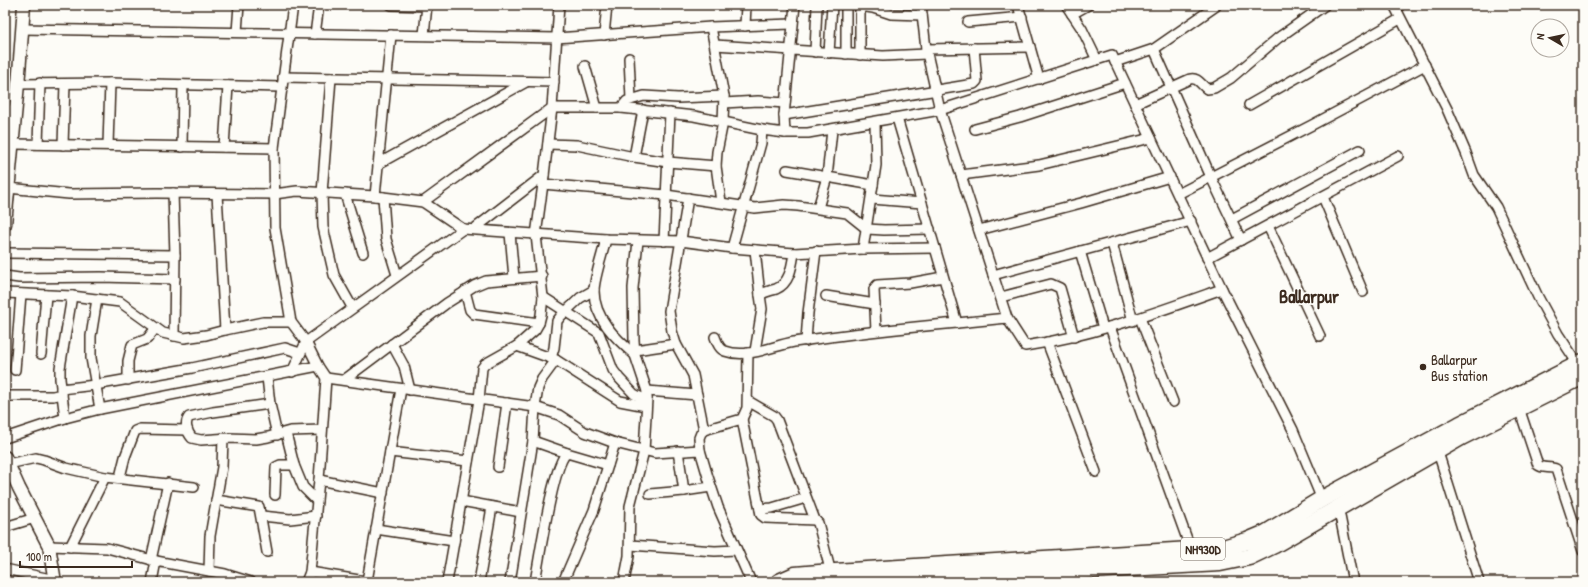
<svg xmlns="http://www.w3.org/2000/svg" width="1588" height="587" viewBox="0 0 1588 587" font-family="'Patrick Hand',sans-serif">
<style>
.built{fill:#efece7}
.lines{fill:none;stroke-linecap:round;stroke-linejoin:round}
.street-casing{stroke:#3b2a1e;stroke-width:12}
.secondary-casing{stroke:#3b2a1e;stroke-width:15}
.highway-casing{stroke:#3b2a1e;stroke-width:19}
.street{stroke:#fdfcf7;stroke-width:9}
.secondary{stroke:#fdfcf7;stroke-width:12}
.highway{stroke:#fdfcf7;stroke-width:16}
.poi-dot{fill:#3b2a1e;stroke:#fdfcf7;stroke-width:1.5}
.labels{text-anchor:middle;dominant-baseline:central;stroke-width:3.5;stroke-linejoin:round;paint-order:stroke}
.shield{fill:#fdfcf7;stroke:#75695f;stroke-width:1}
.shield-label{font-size:13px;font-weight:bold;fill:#3b2a1e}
.poi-label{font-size:14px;fill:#3b2a1e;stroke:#fdfcf7;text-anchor:start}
.district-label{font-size:18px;font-weight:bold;fill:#3b2a1e;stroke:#fdfcf7}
</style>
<rect width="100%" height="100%" fill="#fdfcf7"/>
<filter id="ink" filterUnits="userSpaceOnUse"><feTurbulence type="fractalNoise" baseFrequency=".025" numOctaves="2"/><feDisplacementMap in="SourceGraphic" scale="8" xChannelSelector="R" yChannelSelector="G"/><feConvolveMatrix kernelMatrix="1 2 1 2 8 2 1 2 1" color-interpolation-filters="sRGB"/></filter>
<g filter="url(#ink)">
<path class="built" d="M1103,572L1107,582H950Z"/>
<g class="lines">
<g class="street-casing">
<g id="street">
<path d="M293,5L274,148L275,228L291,322L306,342L318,366L326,378L319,480L310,572L306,582"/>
<path d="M391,5L427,6"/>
<path d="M921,5L926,49L940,110L1007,318L957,323"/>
<path d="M1018,5L1039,79"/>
<path d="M1066,5L1082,29L1097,60"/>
<path d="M1394,5L1447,109L1466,153L1474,175L1496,207L1538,297L1558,334L1578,364"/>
<path d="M860,6L873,8L891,14L922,15"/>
<path d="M1072,14L1088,5"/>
<path d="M968,22L1022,17"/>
<path d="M745,26L746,5"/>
<path d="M711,27L724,96L723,122L717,152L716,166L721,202"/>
<path d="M22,29L556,38L711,27L792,24"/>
<path d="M237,32L239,5"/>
<path d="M315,34L319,5"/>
<path d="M424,35L427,5"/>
<path d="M604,35L607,5"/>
<path d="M715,45L883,56L927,54"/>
<path d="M926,49L1030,47"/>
<path d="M1154,49L1211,177L1241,240"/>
<path d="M815,52L817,5"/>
<path d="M829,53L832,5"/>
<path d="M846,54V5"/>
<path d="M860,55V5"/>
<path d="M629,58L631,99"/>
<path d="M1115,62L1154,49L1216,6"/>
<path d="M585,66L597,108"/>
<path d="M283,77L554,82"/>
<path d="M331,78L322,193L323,227L334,275L352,307"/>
<path d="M18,84L110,83L281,87"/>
<path d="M724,103L758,101L785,103"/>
<path d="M1135,104L1190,79C1198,77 1201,85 1207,89L1214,88L1231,78L1278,38L1325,5"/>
<path d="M1249,105L1400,19"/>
<path d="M621,108L627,101L644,96L678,98L724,96"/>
<path d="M5,111L16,109"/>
<path d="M784,115L974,84L977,81L974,48"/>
<path d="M975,129L1020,117L1125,83"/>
<path d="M785,133L784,115L795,5"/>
<path d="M13,144L274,148"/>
<path d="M38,144L40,83"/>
<path d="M548,144L577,145L634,157L668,162L716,166"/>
<path d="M63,145L65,84"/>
<path d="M108,145L110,83"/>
<path d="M182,147L183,85"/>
<path d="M224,147L228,86"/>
<path d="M634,157L643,110"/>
<path d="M378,164L526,82"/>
<path d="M787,170L873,185"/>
<path d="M961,175L1039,165L1151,138"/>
<path d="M543,184L666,195L755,208L784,205L798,206L847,213L867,229L884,230L930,229"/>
<path d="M8,188L69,194L157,193L274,194L297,191L375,196L423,202L463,229"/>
<path d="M173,193L175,255L174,336"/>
<path d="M217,194L225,330"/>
<path d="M345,194L363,253"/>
<path d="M1178,194L1312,125L1425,65"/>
<path d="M375,196L391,35"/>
<path d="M383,197L386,239L397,275"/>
<path d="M1323,197L1363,292"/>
<path d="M688,198L669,311L672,331L676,344L693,375L704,430"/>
<path d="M872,199L922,203"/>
<path d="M423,202L552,108H621L694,116L762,130L785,133H808L940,110L1112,55L1222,289L1293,430L1323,502"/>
<path d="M818,208L827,177L832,130"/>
<path d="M1232,219L1360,150"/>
<path d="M1268,226L1320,336"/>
<path d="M474,229L544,175"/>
<path d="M979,230L1081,203L1170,177"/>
<path d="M510,233L514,278"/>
<path d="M606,239C603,253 594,278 594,291C594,318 616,339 635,355"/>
<path d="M664,241L670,113"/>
<path d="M1112,243L1133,321"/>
<path d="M863,249L876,165L875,123"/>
<path d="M755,250L760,295"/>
<path d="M1080,251L1103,328"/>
<path d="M5,253L175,255"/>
<path d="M794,253L863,249L935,248"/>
<path d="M1207,258L1398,156"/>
<path d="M993,275L1191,221"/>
<path d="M5,276L19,278L101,277L175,279"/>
<path d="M465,291L470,310L474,314L539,323"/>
<path d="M5,293L72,296L120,302L163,333L184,338L206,335L225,330L263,322H291"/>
<path d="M826,296L875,304"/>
<path d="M543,297L599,333L613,370L619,378L634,394L640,397L647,399"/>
<path d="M1001,297L1051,284L1060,288L1074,337"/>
<path d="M97,299L91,336V358L100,409"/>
<path d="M1007,318L1025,346C1093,336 1157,312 1222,289"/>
<path d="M1140,318L1173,402"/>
<path d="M1110,327L1191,550"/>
<path d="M876,331L874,289L877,285L910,283L943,277"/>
<path d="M715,337C717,342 719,349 725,351C747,359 772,346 794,342C848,334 902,328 957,323L897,118"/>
<path d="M806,341L808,313L816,251"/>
<path d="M1047,342L1096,472"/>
<path d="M392,344L404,366L410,390"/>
<path d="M517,346L556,360L620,401L646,406"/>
<path d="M635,350L676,344"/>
<path d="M755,351L762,309L760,295C766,291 770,291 776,289C790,283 792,266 794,253L732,248L761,143L762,130"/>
<path d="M748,353L747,408L742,419L704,430L701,433L699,438L700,450L708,477L718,507L751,582"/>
<path d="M41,354L46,295"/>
<path d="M551,358L554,348L557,321L561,316L580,298L594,290"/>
<path d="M15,370L21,294"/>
<path d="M292,372L306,342L463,229L606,239L681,241L732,248"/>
<path d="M267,377L270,404L277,435"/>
<path d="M326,378L535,407L559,415L585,432L615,443L655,453L700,450"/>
<path d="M128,380V361L132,345L147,339L156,328"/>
<path d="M344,380L447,303L474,286L486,281L542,276"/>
<path d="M61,389L95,385L192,368L285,348L300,353"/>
<path d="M647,391L697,395"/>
<path d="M5,396H53L62,394"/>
<path d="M748,401L774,416L777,420L815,520"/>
<path d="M270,404L213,412L189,417C184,423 187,432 192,438L201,440L229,438L256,439L268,437L290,431L322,430"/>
<path d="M1519,408L1538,465C1543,469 1550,466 1556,469L1583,551"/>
<path d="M65,418L60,379V368L72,296"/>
<path d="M742,419L761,515L765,518L815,520L818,523L831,573"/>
<path d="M286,433L294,465L303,487L317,501"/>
<path d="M5,438L65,418L100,409L318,366"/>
<path d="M533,441L567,453"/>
<path d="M1437,449L1479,582"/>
<path d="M678,451L684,491"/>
<path d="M390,452L468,461"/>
<path d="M8,464L36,458L44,460L66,468L105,477"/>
<path d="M498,467L507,403"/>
<path d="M120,477L125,457L135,431L140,429L187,430"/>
<path d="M319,480L383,493"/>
<path d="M650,494L684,491L711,487"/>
<path d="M275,495L276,467L280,465H294"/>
<path d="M216,500L259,507L267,552"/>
<path d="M461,501L521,512"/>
<path d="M1338,506L1353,582"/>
<path d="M760,509L772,508L806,498"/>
<path d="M262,516L290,519L316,516"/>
<path d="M5,527L35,518"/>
<path d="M376,529L454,541"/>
<path d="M630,545L715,551L736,550"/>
<path d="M49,546L107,548L156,561L225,574L251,582"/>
<path d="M70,547L105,477L194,487"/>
<path d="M151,560L168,483"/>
<path d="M5,569L55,580"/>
<path d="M209,571L210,536L222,467L223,438"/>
<path d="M310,572L371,582"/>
<path d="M367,581L401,389"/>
<path d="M152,582L156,561"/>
<path d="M447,582L479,400L482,368L485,364L517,346L535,330L539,323L541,315L543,297L536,235L543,184L552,108L559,5"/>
<path d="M479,582L492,507"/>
<path d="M510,582L533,441L535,407L538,388L542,379L556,360"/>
<path d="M535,582C539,561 553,463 567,453L608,465"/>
<path d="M563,582L594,510L615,443"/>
<path d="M624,582L629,556L630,506L644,451L647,399V391L635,355L634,340L633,288L638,241"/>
</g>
</g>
<g class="secondary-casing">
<g id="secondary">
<path d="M5,224L19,73L24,5"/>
<path d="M5,457L19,488L49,546L55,582"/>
</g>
</g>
<g class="highway-casing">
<g id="highway">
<path d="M779,582L795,575L819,573L1223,548L1247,541L1266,533L1322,499L1459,425L1583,362"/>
<path d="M863,582L1220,563L1249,557L1274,545L1461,437L1583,376"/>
</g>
</g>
<use href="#street" class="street"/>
<use href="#secondary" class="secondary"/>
<use href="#highway" class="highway"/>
</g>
</g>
<circle class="poi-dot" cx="1423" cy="367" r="4"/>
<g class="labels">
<rect class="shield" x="1181" y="538" width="44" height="22" rx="3"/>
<g class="shield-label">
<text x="1203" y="549">NH930D</text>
</g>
<g class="poi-label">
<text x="1431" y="359">Ballarpur<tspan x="1431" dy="16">Bus station</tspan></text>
</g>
<g class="district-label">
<text x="1309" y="296">Ballarpur</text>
</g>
</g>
<rect width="1588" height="587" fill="none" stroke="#fdfcf7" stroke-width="20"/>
<rect x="10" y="10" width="1568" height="567" fill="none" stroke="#3b2a1e" stroke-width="1.5" filter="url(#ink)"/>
<g transform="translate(1550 38) rotate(279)"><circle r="19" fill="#fdfcf7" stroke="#afa8a0"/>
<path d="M0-3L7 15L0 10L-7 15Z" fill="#3b2a1e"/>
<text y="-6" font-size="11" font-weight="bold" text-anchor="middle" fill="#3b2a1e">N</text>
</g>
<path d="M20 561v6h112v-6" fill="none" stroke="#3b2a1e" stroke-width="2"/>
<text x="26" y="561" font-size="12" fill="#3b2a1e" stroke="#fdfcf7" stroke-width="3" paint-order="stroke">100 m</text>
</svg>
